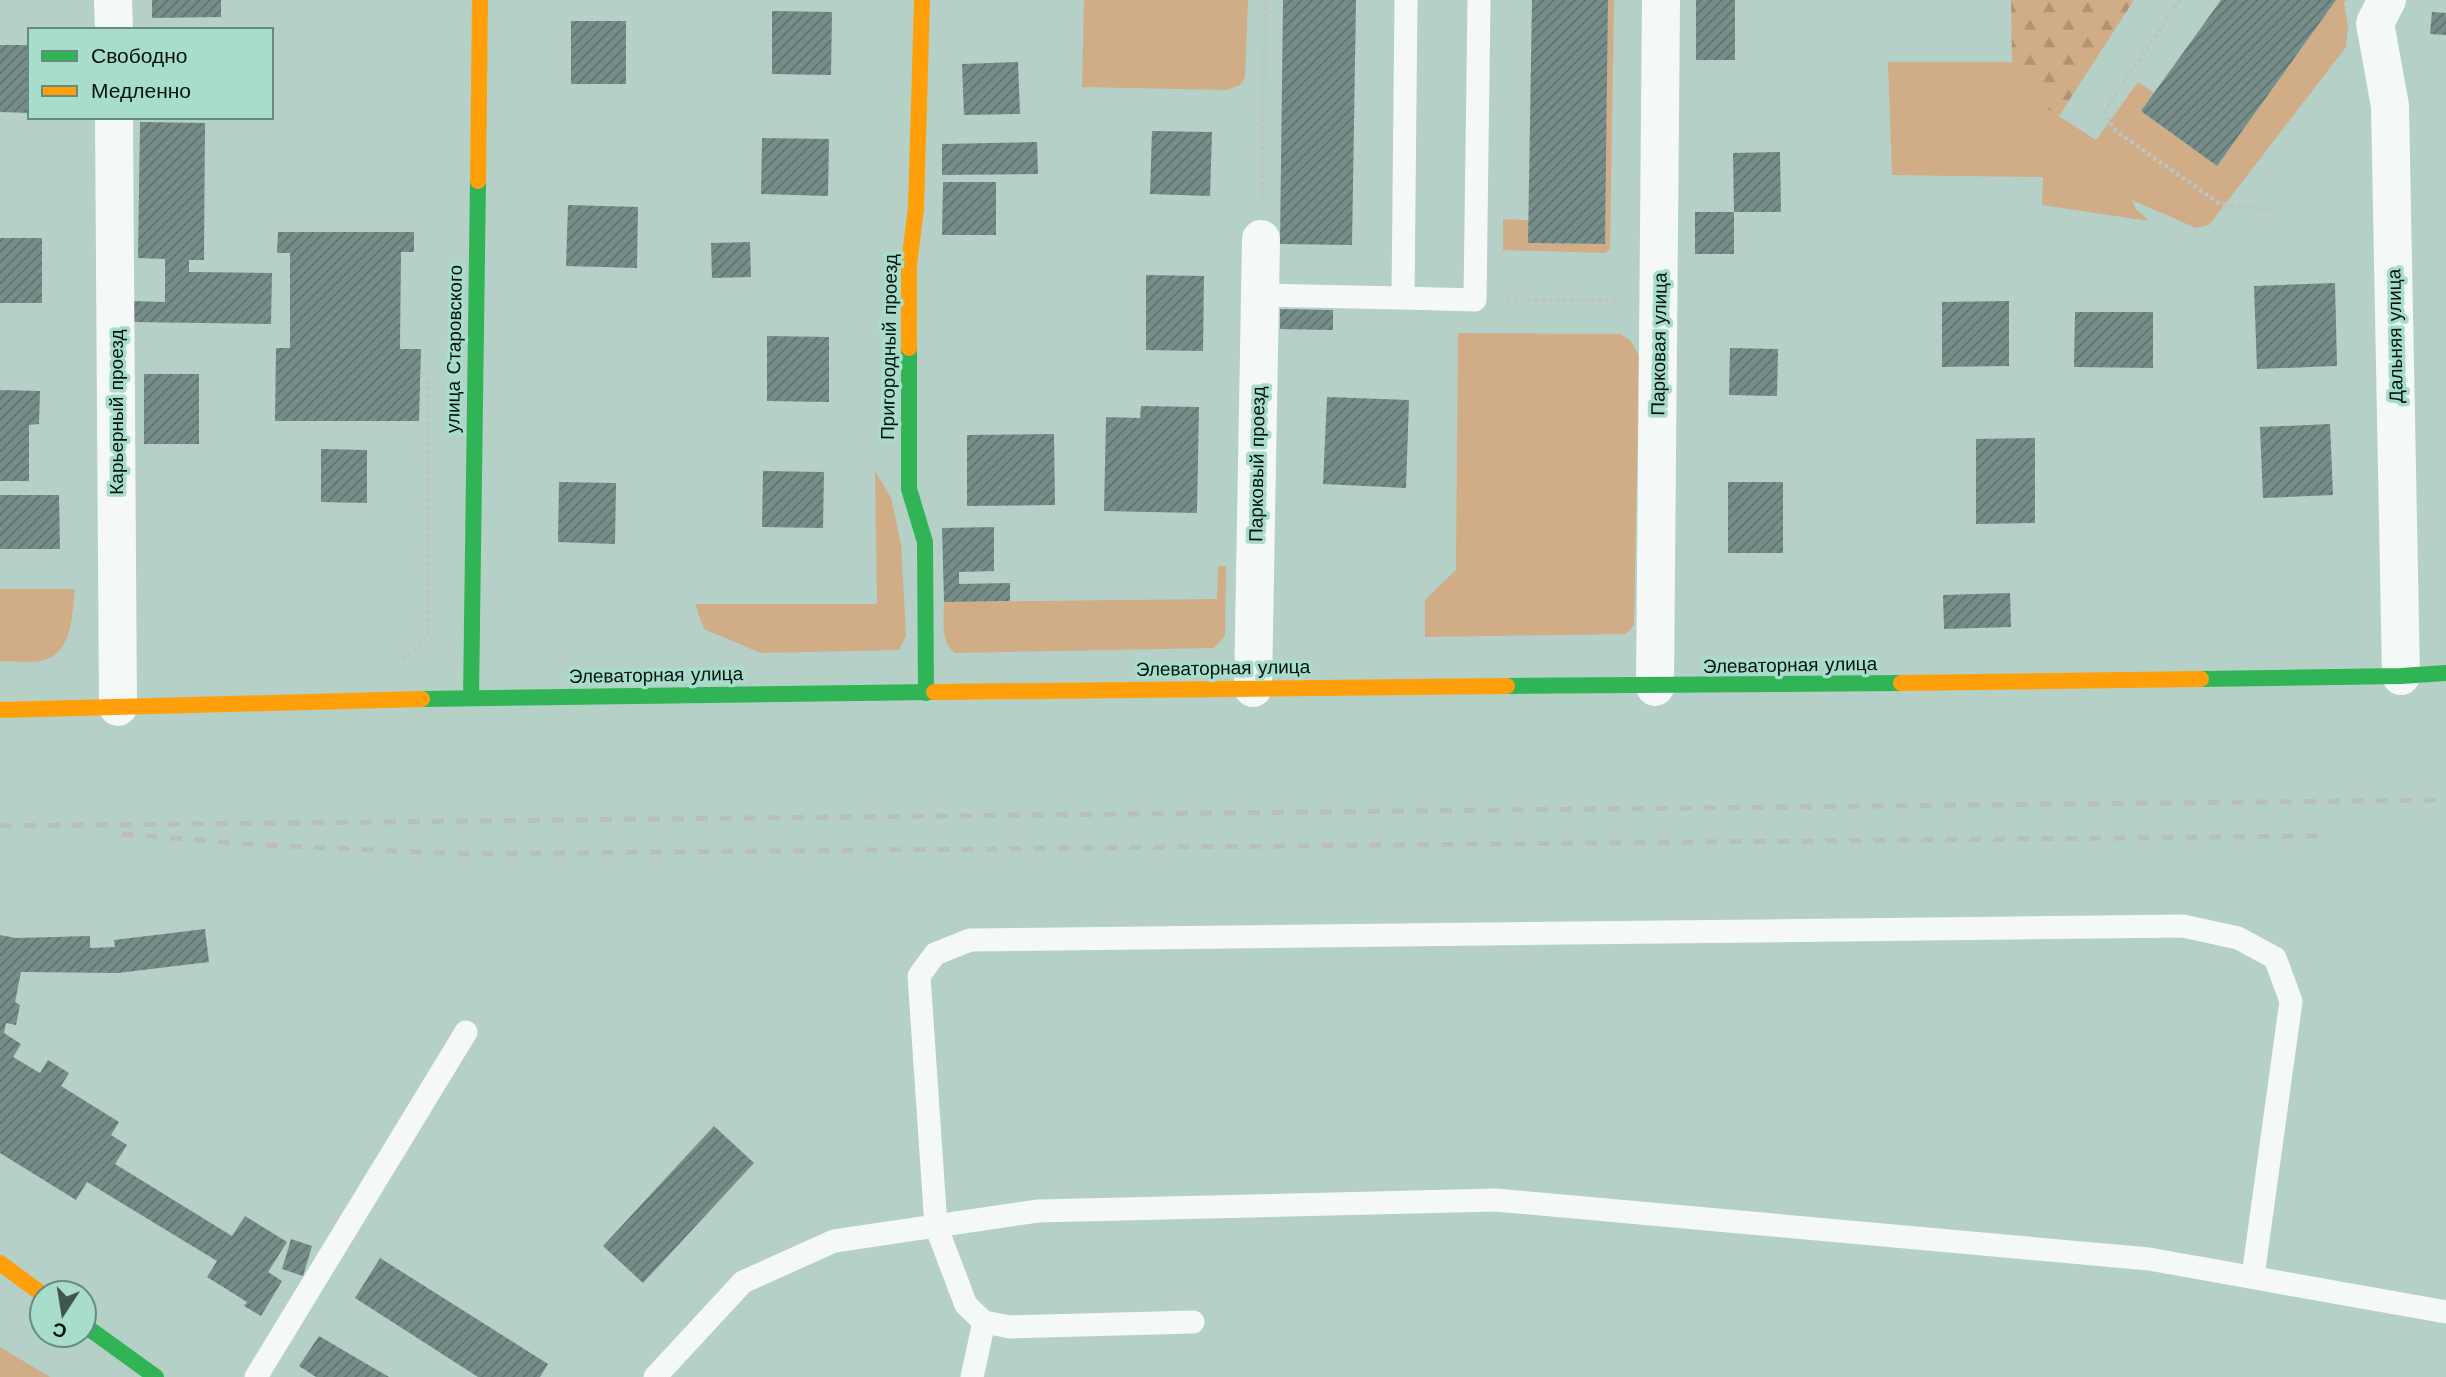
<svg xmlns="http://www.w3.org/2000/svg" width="2446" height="1377" viewBox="0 0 2446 1377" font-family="'Work Sans',sans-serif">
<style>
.green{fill:#d0ac87}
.forest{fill:url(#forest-firs)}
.building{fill:url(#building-hatch)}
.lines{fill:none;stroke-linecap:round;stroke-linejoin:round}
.path{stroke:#bdc5c3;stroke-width:4.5;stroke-dasharray:3.5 3.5;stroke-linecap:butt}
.lane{stroke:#f4f8f7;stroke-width:23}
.street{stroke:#f4f8f7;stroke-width:38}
.fast{stroke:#30b455;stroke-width:16}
.slow{stroke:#ff9f0a;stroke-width:16}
.rail{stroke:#b7bebc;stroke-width:5;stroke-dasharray:12 12;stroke-linecap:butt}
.labels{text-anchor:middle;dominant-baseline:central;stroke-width:7;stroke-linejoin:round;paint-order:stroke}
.street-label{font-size:19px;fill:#01130e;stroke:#a8dccb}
</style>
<defs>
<pattern id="forest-firs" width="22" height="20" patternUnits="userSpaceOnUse" patternTransform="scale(1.75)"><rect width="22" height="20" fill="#d0ac87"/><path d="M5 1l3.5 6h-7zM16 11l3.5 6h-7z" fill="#b19373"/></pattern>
<pattern id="building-hatch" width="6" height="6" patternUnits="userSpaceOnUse" patternTransform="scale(1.75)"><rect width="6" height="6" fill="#768d89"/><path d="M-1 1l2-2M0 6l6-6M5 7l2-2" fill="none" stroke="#5e726e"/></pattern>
</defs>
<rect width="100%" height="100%" fill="#b4d0c7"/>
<g class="green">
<path d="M1084,0H1248L1245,77L1240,85L1227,90L1082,87Z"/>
<path d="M1608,0H1614L1610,250L1604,253L1503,250V219L1529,220V243L1605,244Z"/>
<path d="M2336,0H2346L2344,3L2348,27L2346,47L2209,225L2196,228L2132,200L2136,209L2149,221L2042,205L2043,177L1892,175L1888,62H2012L2040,104L2096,140L2138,82L2154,93L2141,111L2217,166Z"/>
<path d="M1458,333L1620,334L1630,340L1639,356L1634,625L1626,634L1425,637V600L1456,570Z"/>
<path d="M875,471L891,498L901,544L906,636L899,650L761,653L704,629L695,604H877Z"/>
<path d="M1218,566H1226L1225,636L1214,648L955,653C940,642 944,618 944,602L1217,599Z"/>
<path d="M0,589H75C72,613 73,652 44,660C31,664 13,661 0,661Z"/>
<path d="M0,1347L50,1377H0Z"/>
</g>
<path class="forest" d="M2011,0H2134L2059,116L2040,104L2012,62Z"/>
<g class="building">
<path d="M152,0H221V17L152,18Z"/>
<path d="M1283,0H1356L1352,245L1280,244Z"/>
<path d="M1532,0H1608L1605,244L1528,243Z"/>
<rect x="1696" y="0" width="39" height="60"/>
<path d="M2221,0H2336L2217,166L2141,111Z"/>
<path d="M772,11L832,12L831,75L772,74Z"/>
<path d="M2432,12L2446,13V35L2430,34Z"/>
<rect x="571" y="21" width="55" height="63"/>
<path d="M0,45H30V113L0,112Z"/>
<path d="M1018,62L1020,114L964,115L962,64Z"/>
<path d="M140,122L205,123L204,260H189V272L272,273L271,324L131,322V301L165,302V259L138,258Z"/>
<path d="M1152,131L1212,132L1210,196L1150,194Z"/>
<path d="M762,138L829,139L828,196L761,194Z"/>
<path d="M1037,142L1038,174L942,175V144Z"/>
<path d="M1780,152L1781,212H1734L1733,153Z"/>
<path d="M943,182H996V235H942Z"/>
<path d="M568,205L638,207L637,268L566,266Z"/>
<rect x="1695" y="212" width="39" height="42"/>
<path d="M278,232H414V252H401L400,349H421L419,421H275L276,348H290V253H277Z"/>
<rect x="0" y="238" width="42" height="65"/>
<path d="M750,242L751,277L712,278L711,243Z"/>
<path d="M1146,275L1204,276L1203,351L1146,350Z"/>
<path d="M2335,283L2337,366L2257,369L2254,286Z"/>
<path d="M2009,301V366L1942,367V302Z"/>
<path d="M1280,309L1333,310V330L1280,329Z"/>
<path d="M2075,312H2153V368L2074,367Z"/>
<path d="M767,336L829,337V402L767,401Z"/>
<path d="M1730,348L1778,349L1777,396L1729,395Z"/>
<rect x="144" y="374" width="55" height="70"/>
<path d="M0,390L40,391L39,424L29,425V481H0Z"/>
<path d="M1327,397L1409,400L1406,488L1323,484Z"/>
<path d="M1141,406L1199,407L1197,513L1104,511L1106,417L1140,418Z"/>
<path d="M2330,424L2333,495L2263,498L2260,427Z"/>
<path d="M1054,434L1055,505L967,506V435Z"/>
<path d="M2035,438V523L1976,524V439Z"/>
<path d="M321,449L367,450V503L321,502Z"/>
<path d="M763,471L824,472L823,528L762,527Z"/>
<path d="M559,482L616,483L615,544L558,542Z"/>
<rect x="1728" y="482" width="55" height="71"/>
<path d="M0,495H59L60,549H0Z"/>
<path d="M994,527V571L959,572V584L1010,583V601L944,602L942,528Z"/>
<path d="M2010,593L2011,627L1944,629L1943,595Z"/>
<path d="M205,929L209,962L118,973L21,972L15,1002L20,1005L16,1025L6,1023L4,1033L21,1044L13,1057L40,1073L48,1060L69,1073L61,1086L119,1122L111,1135L127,1145L115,1164L232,1236L245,1216L287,1242L268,1272L282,1281L261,1316L244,1306L247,1302L207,1277L217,1261L87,1182L76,1200L0,1153V935L16,938L90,936V948L115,947L114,940Z"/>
<path d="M714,1126L754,1163L643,1283L603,1246Z"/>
<path d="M291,1239L312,1246L303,1276L282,1269Z"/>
<path d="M380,1258L548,1364L540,1377H478L355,1298Z"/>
<path d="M319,1336L389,1377H316L299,1366Z"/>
</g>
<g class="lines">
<g class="path">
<path d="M2180,0L2105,110L2108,120L2116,131L2220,204L2273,210"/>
<path d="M1262,199L1265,0"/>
<path d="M1507,299L1617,301"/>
<path d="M402,658L420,646L428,635V380"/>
</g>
<g class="lane">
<path d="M1406,0L1403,298L1475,300L1479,0"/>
<path d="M1260,295L1403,298"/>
<path d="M1193,1322L1010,1327L984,1322L966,1305L936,1226L919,976L935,954L970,940L2183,926L2238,938L2275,958L2291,1001L2253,1276"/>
<path d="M256,1377L466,1032"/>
<path d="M655,1377L743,1282L834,1241L1038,1211L1496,1200L2149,1259L2446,1312"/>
<path d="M972,1377L984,1322"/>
</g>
<g class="street">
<path d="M113,0L114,30"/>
<path d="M2387,0L2375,23L2390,106L2401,676"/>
<path d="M114,117L118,707"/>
<path d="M1655,687L1661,0"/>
<path d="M1253,688L1261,239"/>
</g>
<g class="fast">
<path d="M909,348V489L925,542L926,693"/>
<path d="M2201,679L2401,676L2446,673"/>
<path d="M1507,686L1901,683"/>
<path d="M471,698L478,181"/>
<path d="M422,699L934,692"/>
<path d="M84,1325L156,1377"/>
</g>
<g class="slow">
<path d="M478,181L480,0"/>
<path d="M909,348V264L916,208L922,0"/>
<path d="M1901,683L2201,679"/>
<path d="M934,692L1507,686"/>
<path d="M0,710L422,699"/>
<path d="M0,1263L42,1294"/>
</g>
<g class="rail">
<path d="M0,826L2446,800"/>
<path d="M122,834L246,844L462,854L2320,836"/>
</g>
</g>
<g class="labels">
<g class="street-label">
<text transform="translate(2395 336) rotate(-91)">Дальняя улица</text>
<text transform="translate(1659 344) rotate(-89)">Парковая улица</text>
<text transform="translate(889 347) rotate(-89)">Пригородный проезд</text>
<text transform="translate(454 349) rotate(-89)">улица Старовского</text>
<text transform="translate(116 412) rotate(-90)">Карьерный проезд</text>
<text transform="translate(1257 464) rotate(-89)">Парковый проезд</text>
<text transform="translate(1790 665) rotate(-1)">Элеваторная улица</text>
<text transform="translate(1223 668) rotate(-1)">Элеваторная улица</text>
<text transform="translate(656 675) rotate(-1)">Элеваторная улица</text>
</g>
</g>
<rect x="28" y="28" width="245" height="91" fill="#a8dccb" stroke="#658c7f" stroke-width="2"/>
<rect x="42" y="51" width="35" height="10" fill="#30b455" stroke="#658c7f" stroke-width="2"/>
<text x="91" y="63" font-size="21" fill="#01130e">Свободно</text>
<rect x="42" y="86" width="35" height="10" fill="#ff9f0a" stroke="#658c7f" stroke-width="2"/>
<text x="91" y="98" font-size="21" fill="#01130e">Медленно</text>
<g transform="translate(63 1314) rotate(192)"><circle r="33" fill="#a8dccb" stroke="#658c7f" stroke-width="2"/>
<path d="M0-5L12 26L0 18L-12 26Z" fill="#40554f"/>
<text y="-10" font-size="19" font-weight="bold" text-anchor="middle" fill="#01130e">С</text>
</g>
</svg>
